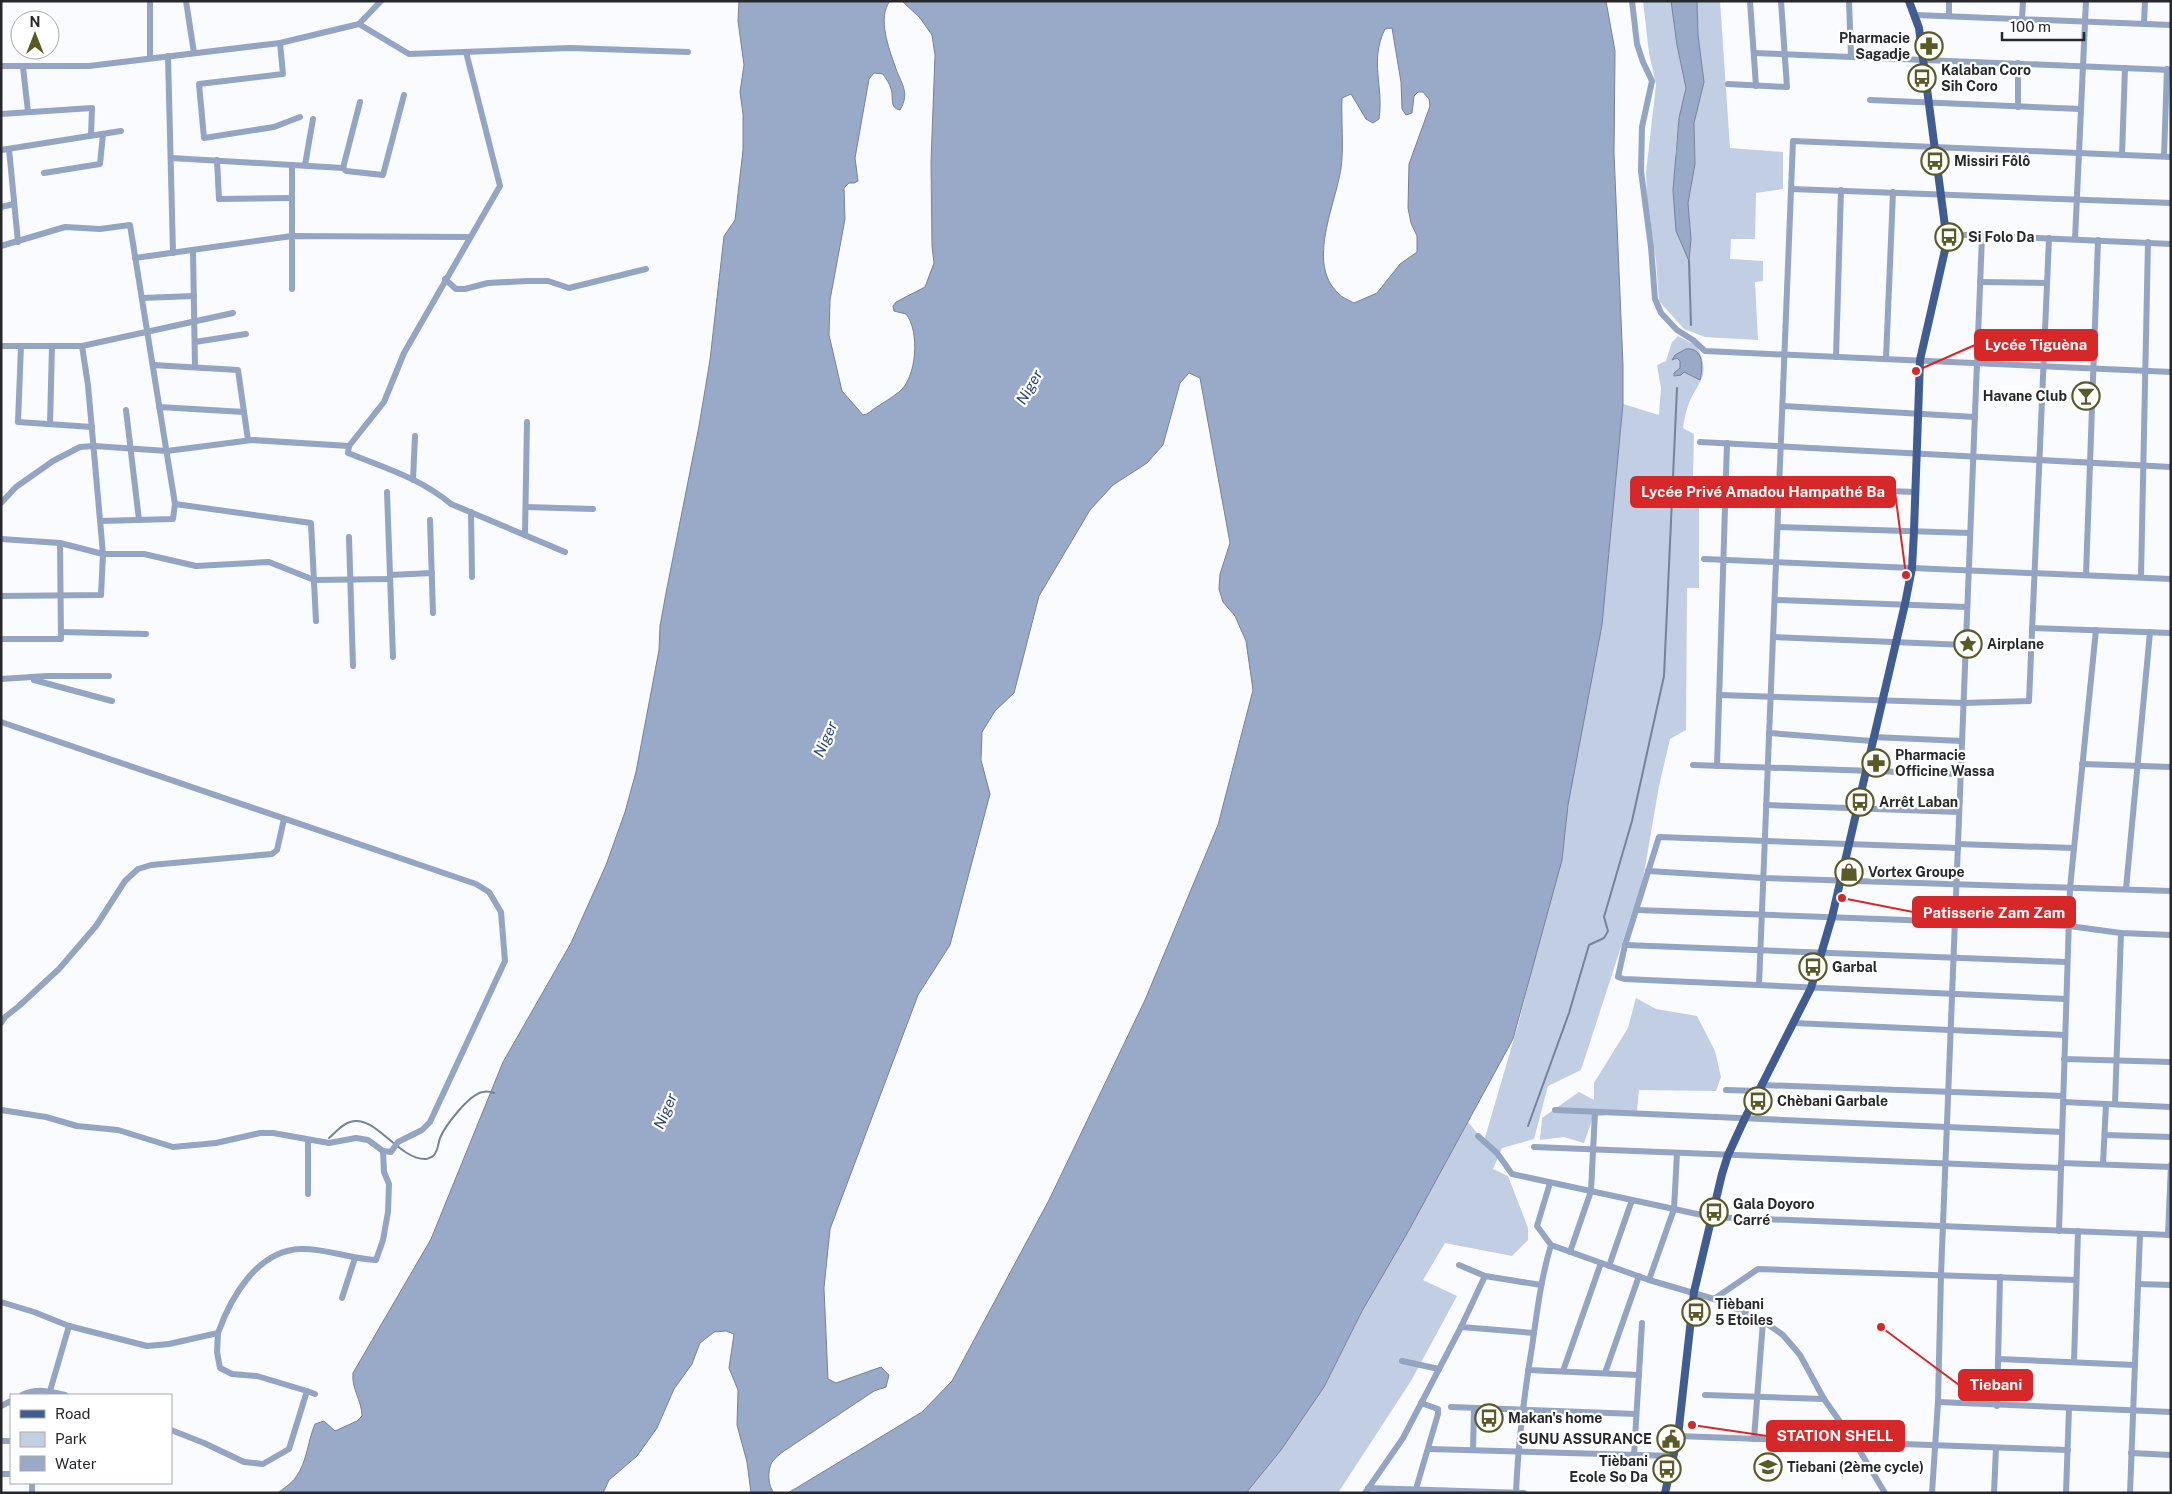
<svg xmlns="http://www.w3.org/2000/svg" width="2172" height="1494" viewBox="0 0 2172 1494" font-family="'Public Sans',sans-serif">
<style>
.green{fill:#c2cee3}
.water{fill:#99a9c8;stroke:#768299;fill-rule:evenodd}
.lines{fill:none;stroke-linecap:round;stroke-linejoin:round}
.stream{stroke:#768299;stroke-width:2}
.minor{stroke:#94a4c3;stroke-width:6}
.major{stroke:#415c91;stroke-width:8}
.labels{text-anchor:middle;dominant-baseline:central;stroke-width:4.5;stroke-linejoin:round;paint-order:stroke}
.poi-label{font-size:14px;font-weight:bold;fill:#26282b;stroke:#fff;text-anchor:start}
.water-label{font-size:15px;font-style:italic;fill:#2e436e;stroke:#fff}
.leader{fill:none;stroke:#d62828;stroke-width:2}
.callout-dot{fill:#d62828;stroke:#fff;stroke-width:2}
.callout{fill:#d62828;stroke:#d62828;stroke-width:2}
.callout-label{font-size:15px;text-anchor:middle;font-weight:bold;fill:#fff}
</style>
<rect width="100%" height="100%" fill="#f9fbfe"/>
<g class="green">
<path d="M1643,1H1671L1677,45L1686,88L1679,118L1675,154L1689,260L1691,239L1688,203L1695,164L1694,123L1704,82L1698,35L1697,1H1720L1730,148L1783,152V189L1756,193L1755,239H1731L1730,259L1763,261V281L1755,282L1758,340L1705,337L1684,329L1659,301L1656,261L1647,196L1646,172L1656,85L1649,53Z"/>
<path d="M1678,336L1697,346C1713,380 1696,380 1687,409C1685,415 1684,422 1683,428L1694,434L1693,478L1699,509V588H1687L1686,730L1670,739L1659,786L1643,879L1581,1070L1548,1086L1534,1139L1502,1148L1493,1169L1508,1176L1528,1228V1240L1512,1256L1445,1243L1423,1280L1457,1296L1411,1381L1338,1493H1246L1281,1450L1324,1387L1362,1311L1409,1230L1468,1122L1484,1141L1520,1018L1565,832L1568,805L1602,625L1623,404L1659,415L1661,388L1657,365L1666,361L1672,342Z"/>
<path d="M1636,998L1656,1009L1697,1016L1715,1051L1721,1077L1716,1091L1639,1090L1637,1111L1593,1117L1584,1143L1564,1137L1540,1140L1542,1118L1579,1092L1594,1100V1083L1628,1028Z"/>
</g>
<g class="water">
<path d="M739,1H890C877,17 889,49 895,66C900,82 911,92 900,110C889,108 894,98 891,89C890,84 886,79 883,74L874,73L869,79L855,158L858,181L854,183H849L844,188L845,219L830,300L829,335L842,391L863,415L867,414C877,406 889,400 899,392C917,378 920,331 906,314L894,311L893,306L896,302L925,287L934,263L932,246L931,162L935,55L932,35L920,18L902,1H1606L1615,51L1614,153L1623,366V404L1602,625L1568,805L1562,860L1513,1039L1409,1230L1362,1311L1324,1387L1281,1450L1246,1493H788L922,1412L952,1381L1049,1200L1145,1000L1218,825L1253,690L1246,641L1235,616L1223,602L1219,589L1220,574L1230,543L1200,378L1189,373L1180,383L1163,445L1147,463L1113,485L1090,510L1039,596L1014,693L995,711L982,732L981,760L990,794L950,945L918,995L830,1229L824,1288L828,1379L836,1383L881,1367L889,1375L886,1387L874,1391L784,1451C780,1454 775,1458 772,1462C767,1471 768,1486 774,1493H751L747,1462L737,1425L738,1390L729,1368L734,1334L726,1331L714,1332L700,1343L692,1364L674,1389L657,1428L637,1456L609,1480L603,1493H278C284,1488 292,1483 296,1477C307,1462 308,1440 315,1424L324,1421L335,1431L357,1421L362,1416C362,1401 351,1388 353,1373L431,1239L503,1062L571,943L606,865L625,812L636,772L659,650L660,626L666,593L699,426L710,360L724,236L735,220L743,150V114L740,92L744,65L738,21ZM1392,28L1401,82L1402,109L1406,115L1412,113L1414,96L1418,92H1423L1429,99L1430,106L1409,164L1408,208L1411,223L1417,236V252L1400,264L1377,293L1354,303C1349,300 1342,298 1338,293C1306,263 1336,204 1341,168C1344,149 1341,119 1342,98L1351,94L1366,119L1373,123L1379,119C1384,85 1369,62 1385,29Z"/>
<path d="M1671,1H1697L1698,35L1704,82L1694,123L1695,164L1688,203L1691,239L1689,261L1676,231L1673,190L1679,118L1686,88L1677,45Z"/>
<path d="M1686,349C1704,347 1703,368 1700,380L1684,372L1681,375L1674,376V373L1680,368V361L1677,358L1672,360L1675,355Z"/>
</g>
<g class="lines">
<g class="stream">
<path d="M1689,261L1691,325"/>
<path d="M1528,1126L1569,1013L1589,945L1604,938L1608,931L1604,917L1632,821L1664,676L1677,388"/>
<path d="M329,1138C335,1133 342,1124 350,1122C375,1113 398,1160 426,1159C427,1159 432,1157 433,1156C438,1152 438,1144 440,1138C445,1126 469,1094 483,1092C486,1091 491,1092 494,1093"/>
</g>
<g class="minor">
<path d="M150,1V58"/>
<path d="M186,1L194,53"/>
<path d="M1632,1L1637,44L1643,62L1652,81L1642,127L1641,171L1651,247L1655,299L1661,313L1677,330L1693,340L1705,351L2171,372"/>
<path d="M1750,1L1756,86"/>
<path d="M1849,1L1851,57"/>
<path d="M1916,15L2171,25"/>
<path d="M1949,16V1"/>
<path d="M2022,19L2023,1"/>
<path d="M359,24L409,54L570,48L688,52"/>
<path d="M2144,24L2145,1"/>
<path d="M280,43L283,74L199,84L204,138L274,127L300,117"/>
<path d="M466,52L500,186L404,353L384,402L349,446L348,453C383,467 422,479 451,504L565,552"/>
<path d="M1754,53L2171,70"/>
<path d="M168,56L173,253"/>
<path d="M1,66H89L280,43L359,24L381,1"/>
<path d="M23,67L28,112"/>
<path d="M1728,84L1787,87L1781,1"/>
<path d="M1870,100L2081,109"/>
<path d="M2018,107V63"/>
<path d="M1,114L92,108L91,135"/>
<path d="M9,149L18,242"/>
<path d="M1,150L121,131"/>
<path d="M2122,155L2125,68"/>
<path d="M2164,156L2167,69"/>
<path d="M171,158L343,168L346,171L383,175L404,95"/>
<path d="M217,160L219,199L292,198"/>
<path d="M305,165L313,119"/>
<path d="M343,168L360,102"/>
<path d="M44,173L100,164L103,134"/>
<path d="M1791,189L2171,203"/>
<path d="M1,207L14,204"/>
<path d="M1946,234L2171,244"/>
<path d="M2075,239L2086,1"/>
<path d="M1,246L65,227L100,229L130,225L175,504L173,519L100,521"/>
<path d="M193,250L195,367"/>
<path d="M135,258L292,236L469,237"/>
<path d="M445,279L456,289H465L488,283L527,281H548L569,288L646,269"/>
<path d="M1980,282L2047,283"/>
<path d="M292,289V165"/>
<path d="M142,298L194,296"/>
<path d="M195,342L246,334"/>
<path d="M1,346H82L233,313"/>
<path d="M21,346L18,422L92,427"/>
<path d="M1836,357L1841,190"/>
<path d="M1886,359L1893,192"/>
<path d="M153,365L238,370L248,440"/>
<path d="M1783,406L1975,417"/>
<path d="M159,407L244,412"/>
<path d="M126,410L139,520"/>
<path d="M50,424L52,346"/>
<path d="M1700,442L2171,467"/>
<path d="M413,480L415,436"/>
<path d="M1779,487L1915,492"/>
<path d="M387,492L393,657"/>
<path d="M1,503L16,487L53,461L80,447L94,446L167,451L252,440L349,446"/>
<path d="M175,504L311,523L316,621"/>
<path d="M526,507L593,509"/>
<path d="M471,512L472,577"/>
<path d="M430,520L433,613"/>
<path d="M1778,527L1970,533"/>
<path d="M525,535L527,422"/>
<path d="M349,537L353,666"/>
<path d="M1,539L60,543L103,554H144L196,566L269,562L314,580L390,579"/>
<path d="M1704,559L2171,579"/>
<path d="M390,575L432,573"/>
<path d="M2086,575L2098,240"/>
<path d="M2141,577L2148,242"/>
<path d="M1,596L101,595L103,554L88,385L82,346"/>
<path d="M1775,600L1967,607"/>
<path d="M2032,628L2171,633"/>
<path d="M61,632L146,634"/>
<path d="M1773,637L1966,645"/>
<path d="M1,639H61L60,543"/>
<path d="M1,679L47,676H109"/>
<path d="M34,680L112,701"/>
<path d="M1719,695L1964,703L2029,701L2049,238"/>
<path d="M1,722L476,884L489,892L501,912L505,961L430,1122L422,1130L398,1142L391,1152L383,1151L368,1140L356,1138L329,1143L273,1133H260L216,1143L173,1147L118,1130L77,1126L46,1117L1,1110"/>
<path d="M1769,733L1872,741"/>
<path d="M1873,737L1962,741"/>
<path d="M2082,764L2171,767"/>
<path d="M1693,765L1961,774"/>
<path d="M1717,766L1727,443"/>
<path d="M1766,805L1959,812"/>
<path d="M1958,844L2073,848"/>
<path d="M1958,848L1659,837L1625,945L1618,977L1624,979L2066,999"/>
<path d="M1648,871L1763,878L2171,891"/>
<path d="M2126,889L2150,632"/>
<path d="M1637,910L2069,926L2121,933L2171,935"/>
<path d="M1625,945L2067,962"/>
<path d="M1759,985L1793,141L2171,157"/>
<path d="M1,1023L5,1017L19,1006L59,969L96,926L125,881L138,869L151,865L272,854L277,850L284,819"/>
<path d="M1793,1023L2065,1035"/>
<path d="M2064,1059L2171,1062"/>
<path d="M1761,1085L2063,1096"/>
<path d="M1726,1090L1758,1091"/>
<path d="M2063,1102L2171,1107"/>
<path d="M2115,1104L2121,933"/>
<path d="M1555,1110L2062,1132"/>
<path d="M2105,1135L2171,1137"/>
<path d="M1478,1136L1497,1153L1512,1174L1711,1217L2171,1235"/>
<path d="M1534,1147L2061,1168"/>
<path d="M2061,1163L2171,1167"/>
<path d="M2103,1164L2106,1104"/>
<path d="M1550,1183L1537,1226L1551,1245L1649,1280L1714,1299L1763,1321L1783,1335L1800,1355L1824,1399L1855,1443L1885,1493"/>
<path d="M308,1194V1140"/>
<path d="M2059,1231L2070,888L2096,630"/>
<path d="M2168,1235L2171,1165"/>
<path d="M1570,1252L1591,1191L1595,1112"/>
<path d="M1459,1265L1485,1276L1541,1285"/>
<path d="M1609,1266L1632,1200"/>
<path d="M1649,1280L1674,1209L1677,1153"/>
<path d="M2138,1284L2171,1285"/>
<path d="M342,1298L355,1258"/>
<path d="M1714,1299L1758,1269L2076,1280"/>
<path d="M1,1302L34,1312L69,1326L147,1346L169,1344L218,1333C231,1297 257,1251 300,1249C326,1248 350,1259 376,1260L383,1240L388,1212L389,1184L384,1172L383,1151"/>
<path d="M1461,1327L1534,1333"/>
<path d="M1998,1359L2135,1365"/>
<path d="M1402,1361L1439,1369"/>
<path d="M2074,1362L2078,1231"/>
<path d="M1528,1370L1639,1375"/>
<path d="M1563,1371L1601,1263"/>
<path d="M1605,1373L1639,1276"/>
<path d="M50,1391L69,1326"/>
<path d="M307,1391L315,1394"/>
<path d="M22,1395C36,1388 50,1391 65,1395"/>
<path d="M1705,1395L1824,1399"/>
<path d="M1938,1402L2171,1412"/>
<path d="M1,1406L11,1401"/>
<path d="M1997,1406L2000,1277"/>
<path d="M1451,1407L1636,1414"/>
<path d="M171,1430L204,1443L244,1462L263,1464L289,1449L307,1391L257,1376L232,1374L220,1368L217,1352L218,1333"/>
<path d="M1678,1436L2068,1450"/>
<path d="M1754,1439L1763,1321"/>
<path d="M1,1441H11"/>
<path d="M1429,1449L1674,1456"/>
<path d="M1473,1450L1474,1409"/>
<path d="M2131,1453L2171,1455"/>
<path d="M1634,1455L1642,1323"/>
<path d="M1,1474H11"/>
<path d="M32,1483V1493"/>
<path d="M1368,1488L1524,1493"/>
<path d="M1416,1489L1438,1414V1409L1421,1403"/>
<path d="M1365,1493L1403,1438L1461,1327L1485,1276"/>
<path d="M1516,1493C1518,1444 1524,1396 1532,1347C1537,1312 1541,1278 1551,1245"/>
<path d="M1932,1493L1938,1402L1941,1275L1982,236"/>
<path d="M1994,1493L1996,1448"/>
<path d="M2066,1493L2069,1408"/>
<path d="M2130,1493L2140,1234"/>
</g>
<path class="major" d="M1665,1493L1678,1436L1694,1292L1722,1174L1728,1155L1745,1118L1811,988L1832,917L1905,604L1912,568L1914,531L1920,360L1945,250L1946,234L1919,28L1909,1"/>
</g>
<defs>
<g id="pharmacy-ring" transform="scale(1.4375)"><circle r="9.5" fill="#fff" stroke="#5a5a26" stroke-width="1.5"/><path d="M-2-6h4v4h4v4h-4v4h-4v-4h-4v-4h4Z" fill="#5a5a26"/></g>
<g id="bus-ring" transform="scale(1.4375)"><circle r="9.5" fill="#fff" stroke="#5a5a26" stroke-width="1.5"/><path d="M-5-6H5V4H4V6H2V4H-2V6H-4V4H-5ZM-3.5-4V0h7V-4ZM-3.5 1.2v1.5H-2V1.2ZM2 1.2v1.5H3.5V1.2Z" fill="#5a5a26"/></g>
<g id="bar-ring" transform="scale(1.4375)"><circle r="9.5" fill="#fff" stroke="#5a5a26" stroke-width="1.5"/><path d="M-6-5H6L.8 .8V4.5H3.5V6h-7V4.5H-.8V.8Z" fill="#5a5a26"/></g>
<g id="sight-ring" transform="scale(1.4375)"><circle r="9.5" fill="#fff" stroke="#5a5a26" stroke-width="1.5"/><path d="M0-6L1.8-2.2L6-1.7L2.9 1.2L3.7 5.4L0 3.3L-3.7 5.4L-2.9 1.2L-6-1.7L-1.8-2.2Z" fill="#5a5a26"/></g>
<g id="shop-ring" transform="scale(1.4375)"><circle r="9.5" fill="#fff" stroke="#5a5a26" stroke-width="1.5"/><path d="M-5-2.5h2.3a2.7 3.5 0 0 1 5.4 0H5L5.5 6h-11ZM-1.5-2.5h3a1.5 2.3 0 0 0-3 0Z" fill="#5a5a26"/></g>
<g id="civic-ring" transform="scale(1.4375)"><circle r="9.5" fill="#fff" stroke="#5a5a26" stroke-width="1.5"/><path d="M-.6-6.5H3V-4.5H.6V-3L4-1V1h2V6H-6V1h2V-1L-.6-3ZM-1.2 2.5V6h2.4V2.5Z" fill="#5a5a26"/></g>
<g id="school-ring" transform="scale(1.4375)"><circle r="9.5" fill="#fff" stroke="#5a5a26" stroke-width="1.5"/><path d="M0-5L7-2L0 1L-7-2ZM-4 1L0 2.5L4 1V4Q0 6-4 4Z" fill="#5a5a26"/></g>
</defs>
<g fill-rule="evenodd">
<use href="#pharmacy-ring" x="1929" y="46"/>
<use href="#bus-ring" x="1922" y="78"/>
<use href="#bus-ring" x="1935" y="161"/>
<use href="#bus-ring" x="1949" y="237"/>
<use href="#bar-ring" x="2086" y="396"/>
<use href="#sight-ring" x="1968" y="644"/>
<use href="#pharmacy-ring" x="1876" y="763"/>
<use href="#bus-ring" x="1860" y="802"/>
<use href="#shop-ring" x="1849" y="872"/>
<use href="#bus-ring" x="1813" y="967"/>
<use href="#bus-ring" x="1758" y="1101"/>
<use href="#bus-ring" x="1714" y="1212"/>
<use href="#bus-ring" x="1696" y="1312"/>
<use href="#bus-ring" x="1489" y="1418"/>
<use href="#civic-ring" x="1671" y="1439"/>
<use href="#school-ring" x="1768" y="1467"/>
<use href="#bus-ring" x="1667" y="1469"/>
</g>
<g class="labels">
<g class="poi-label">
<text x="1910" y="38" text-anchor="end">Pharmacie<tspan x="1910" dy="16">Sagadje</tspan></text>
<text x="1941" y="70">Kalaban Coro<tspan x="1941" dy="16">Sih Coro</tspan></text>
<text x="1954" y="161">Missiri Fôlô</text>
<text x="1968" y="237">Si Folo Da</text>
<text x="2067" y="396" text-anchor="end">Havane Club</text>
<text x="1987" y="644">Airplane</text>
<text x="1895" y="755">Pharmacie<tspan x="1895" dy="16">Officine Wassa</tspan></text>
<text x="1879" y="802">Arrêt Laban</text>
<text x="1868" y="872">Vortex Groupe</text>
<text x="1832" y="967">Garbal</text>
<text x="1777" y="1101">Chèbani Garbale</text>
<text x="1733" y="1204">Gala Doyoro<tspan x="1733" dy="16">Carré</tspan></text>
<text x="1715" y="1304">Tièbani<tspan x="1715" dy="16">5 Etoiles</tspan></text>
<text x="1508" y="1418">Makan's home</text>
<text x="1652" y="1439" text-anchor="end">SUNU ASSURANCE</text>
<text x="1648" y="1461" text-anchor="end">Tièbani<tspan x="1648" dy="16">Ecole So Da</tspan></text>
<text x="1787" y="1467">Tiebani (2ème cycle)</text>
</g>
<g class="water-label">
<text transform="translate(1029 387) rotate(-60)">Niger</text>
<text transform="translate(825 739) rotate(-66)">Niger</text>
<text transform="translate(665 1111) rotate(-67)">Niger</text>
</g>
</g>
<path class="leader" d="M1916 371L1975 345M1906 575L1895 492M1842 898L1913 912M1881 1327L1959 1385M1692 1425L1767 1436"/>
<g class="callout-dot">
<circle cx="1916" cy="371" r="5"/>
<circle cx="1906" cy="575" r="5"/>
<circle cx="1842" cy="898" r="5"/>
<circle cx="1881" cy="1327" r="5"/>
<circle cx="1692" cy="1425" r="5"/>
</g>
<g class="callout">
<rect x="1975" y="330" width="122" height="30" rx="5"/>
<rect x="1631" y="477" width="264" height="30" rx="5"/>
<rect x="1913" y="897" width="162" height="30" rx="5"/>
<rect x="1959" y="1370" width="73" height="30" rx="5"/>
<rect x="1767" y="1421" width="137" height="30" rx="5"/>
</g>
<g class="callout-label">
<text x="2036" y="350">Lycée Tiguèna</text>
<text x="1763" y="497">Lycée Privé Amadou Hampathé Ba</text>
<text x="1994" y="918">Patisserie Zam Zam</text>
<text x="1996" y="1390">Tiebani</text>
<text x="1835" y="1441">STATION SHELL</text>
</g>
<rect width="2172" height="1494" fill="none" stroke="#26282b" stroke-width="5"/>
<rect x="10" y="1394" width="162" height="90" fill="#ffffff" stroke="#a8a9aa"/>
<rect x="20" y="1410" width="25" height="8" fill="#415c91" stroke="#a8a9aa"/>
<text x="55" y="1419" font-size="15" fill="#26282b">Road</text>
<rect x="20" y="1432" width="25" height="15" fill="#c2cee3" stroke="#a8a9aa"/>
<text x="55" y="1444" font-size="15" fill="#26282b">Park</text>
<rect x="20" y="1456" width="25" height="15" fill="#99a9c8" stroke="#a8a9aa"/>
<text x="55" y="1469" font-size="15" fill="#26282b">Water</text>
<g transform="translate(35 35)"><circle r="24" fill="#ffffff" stroke="#a8a9aa"/>
<path d="M0-4L9 19L0 12L-9 19Z" fill="#5a5a26"/>
<text y="-8" font-size="14" font-weight="bold" text-anchor="middle" fill="#26282b">N</text>
</g>
<path d="M2002 32v8h82v-8" fill="none" stroke="#26282b" stroke-width="2.5"/>
<text x="2010" y="32" font-size="15" fill="#26282b" stroke="#ffffff" stroke-width="4" paint-order="stroke">100 m</text>
</svg>
